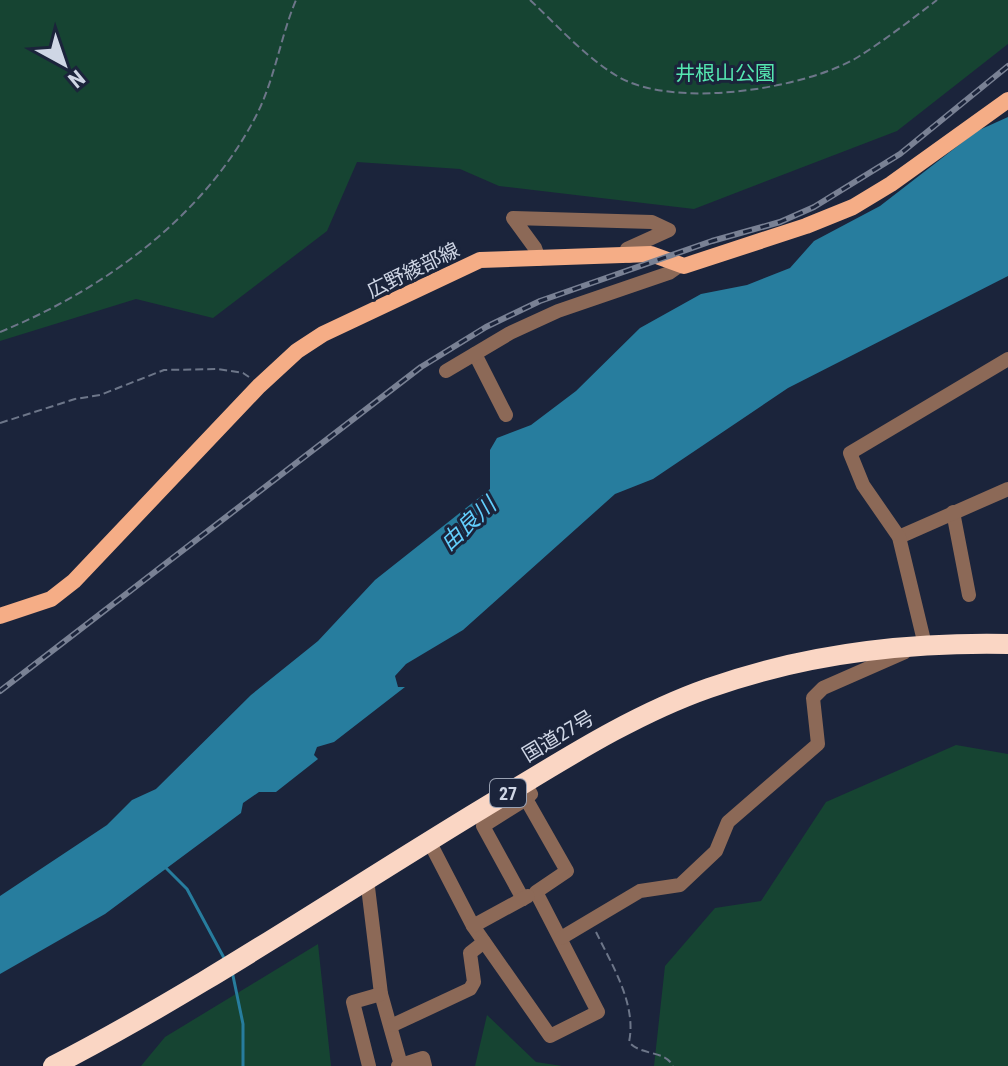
<svg xmlns="http://www.w3.org/2000/svg" width="1008" height="1066" viewBox="0 0 1008 1066" font-family="'Roboto Condensed','Noto Sans JP',sans-serif">
<style>
.green{fill:#164432}
.water{fill:#277d9e}
.lines{fill:none;stroke-linecap:round;stroke-linejoin:round}
.stream{stroke:#277d9e;stroke-width:3}
.path{stroke:#6d7689;stroke-width:2;stroke-dasharray:8 4;stroke-linecap:butt}
.minor{stroke:#8c6957;stroke-width:14}
.major{stroke:#f5ad86;stroke-width:16}
.highway{stroke:#fad6c4;stroke-width:20}
.rail-casing{stroke:#798194;stroke-width:6}
.rail{stroke:#1b243b;stroke-width:3;stroke-dasharray:9;stroke-linecap:butt}
.labels{text-anchor:middle;dominant-baseline:central;stroke-width:6;stroke-linejoin:round;paint-order:stroke}
.shield{fill:#1b243b;stroke:#99a1b2;stroke-width:2}
.shield-label{font-size:18px;font-weight:bold;fill:#cfd6e5}
.park-label{font-size:20px;fill:#55e7b1;stroke:#1b243b}
.street-label{font-size:20px;fill:#cfd6e5;stroke:#1b243b}
.water-label{font-size:22px;font-style:italic;fill:#63cffd;stroke:#1b243b}
</style>
<rect width="100%" height="100%" fill="#1b243b"/>
<g class="green">
<path d="M0,0H1008V44L897,131L694,209L499,186L460,169L357,162L327,231L213,318L136,299L0,341Z"/>
<path d="M956,745L1008,754V1066H654L665,966L715,908L761,901L826,802Z"/>
<path d="M318,944L331,1066H141L165,1037Z"/>
<path d="M487,1015L536,1062L562,1066H475Z"/>
</g>
<path class="water" d="M1008,117V276L788,388L653,479L615,494L463,630L406,664L395,676L398,687H405L334,742L317,747L314,755L318,759L276,792H259L243,803L241,813L105,914L0,974V896L107,825L132,800L156,789L251,695L318,641L375,580L490,489V450L497,438L531,425L576,391L640,328L701,294L747,285L790,268L814,241L880,206L977,131Z"/>
<g class="lines">
<g class="stream">
<path d="M166,868L187,889L224,958"/>
<path d="M232,971L243,1024V1066"/>
</g>
<g class="path">
<path d="M530,0C557,25 585,57 617,76C673,110 805,89 858,57C885,40 912,19 937,0"/>
<path d="M0,332C103,290 204,217 256,116C275,79 280,38 296,0"/>
<path d="M0,423L75,399L100,395L164,370L218,369L243,373L249,377"/>
<path d="M596,932C612,965 637,1005 629,1042C641,1056 665,1050 673,1066"/>
</g>
<g class="minor">
<path d="M539,259L535,248L513,218L652,222L669,230L627,249L629,256"/>
<path d="M475,354L506,415"/>
<path d="M446,371L510,333L558,311L669,273L679,266"/>
<path d="M953,512L969,595"/>
<path d="M899,537L1008,489"/>
<path d="M925,645L899,537L863,485L850,453L1008,359"/>
<path d="M429,841L473,926L550,1036L598,1012L536,892L567,871L526,799L531,794L525,783"/>
<path d="M367,879L381,994L401,1065"/>
<path d="M523,899L483,826L526,799"/>
<path d="M473,926L528,896"/>
<path d="M561,938L640,891L680,885L716,851L728,822L818,744L813,698L823,688L905,652L906,647"/>
<path d="M393,1025L470,989L474,982L470,953L484,942"/>
<path d="M369,1066L353,1002L381,994"/>
<path d="M398,1066L423,1058L425,1066"/>
</g>
<path class="major" d="M0,616L51,599L74,581L259,386L297,351L323,334L480,260L651,254L684,266L806,226L853,207L891,184L1008,100"/>
<path class="highway" d="M53,1066C202,989 341,894 485,807C557,764 629,716 709,688C805,654 907,642 1008,644"/>
<g class="rail-casing">
<path id="rail" d="M0,691L421,367L486,327L540,301L712,241L780,222L814,207L900,154L1008,66"/>
</g>
<use href="#rail" class="rail"/>
</g>
<g class="labels">
<rect class="shield" x="490" y="779" width="36" height="28" rx="6"/>
<g class="shield-label">
<text x="508" y="793">27</text>
</g>
<g class="park-label">
<text x="725" y="73">井根山公園</text>
</g>
<g class="street-label">
<text transform="translate(413 270) rotate(-26)">広野綾部線</text>
<text transform="translate(558 736) rotate(-31)">国道27号</text>
</g>
<g class="water-label">
<text transform="translate(468 524) rotate(-43)">由良川</text>
</g>
</g>
<g transform="translate(64 64) rotate(140)" stroke="#1b243b" stroke-width="6" paint-order="stroke">
<path d="M0-6L14 30L0 20L-14 30Z" fill="#cfd6e5"/>
<text y="-12" font-size="22" font-weight="bold" text-anchor="middle" fill="#cfd6e5">N</text>
</g>
</svg>
